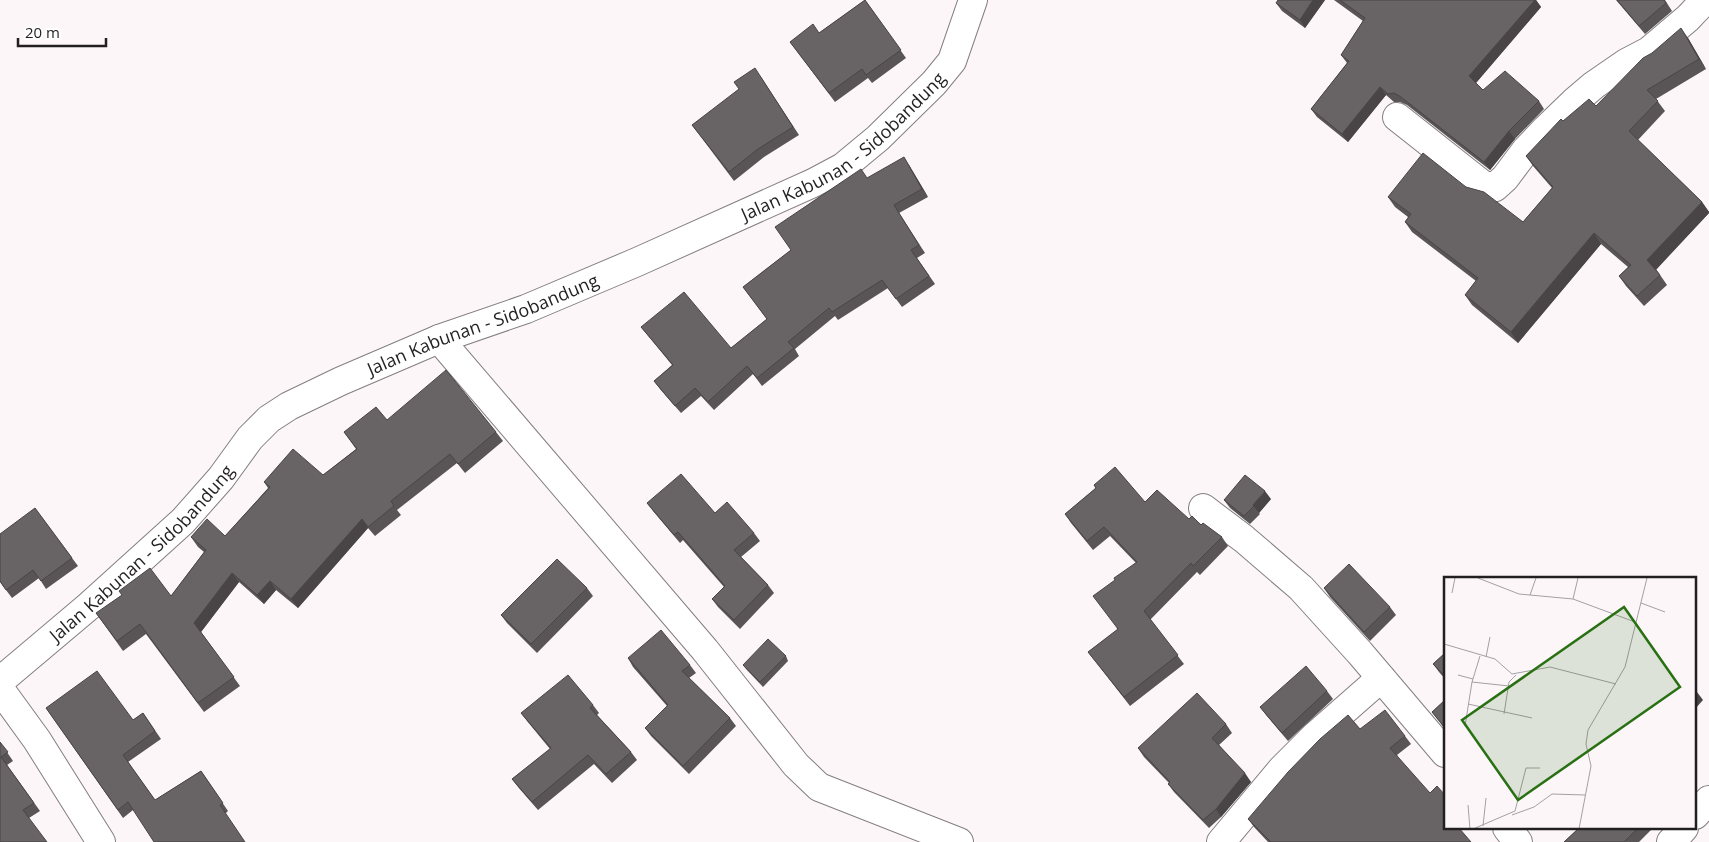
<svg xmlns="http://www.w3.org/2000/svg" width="1709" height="842" viewBox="0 0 1709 842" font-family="'Open Sans',sans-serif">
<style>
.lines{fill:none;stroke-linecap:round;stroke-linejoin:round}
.minor-casing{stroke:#847e81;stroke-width:30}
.tertiary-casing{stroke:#847e81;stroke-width:30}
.minor{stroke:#fff;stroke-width:28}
.tertiary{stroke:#fff;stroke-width:28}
.wall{fill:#595557}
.shaded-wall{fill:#494547}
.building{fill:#686365;stroke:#494547}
.labels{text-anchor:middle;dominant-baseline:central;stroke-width:5;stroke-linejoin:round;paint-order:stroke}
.street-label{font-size:18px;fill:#211f20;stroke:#fff}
.inset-road{fill:none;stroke:#a4a0a2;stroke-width:1}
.view{fill:#287012;fill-opacity:0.15;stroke:#287012;stroke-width:2.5}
.inset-edge{fill:none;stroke:#211f20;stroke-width:2.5}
</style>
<rect width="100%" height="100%" fill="#fcf6f9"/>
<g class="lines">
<g class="minor-casing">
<g id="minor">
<path d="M1397,117L1483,185L1495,187L1505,178L1526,150L1546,129L1574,102L1594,85L1626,63L1649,51L1688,18L1705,0"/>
<path d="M439,339L705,650L796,765L819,787L959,842"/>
<path d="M1203,508L1244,539L1301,588L1360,653L1445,753"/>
<path d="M0,689L37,740L101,842"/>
<path d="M1695,815L1709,800"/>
<path d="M1507,828L1518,842"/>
<path d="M1221,842L1282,769L1315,736L1381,678"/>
<path d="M1671,842L1684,828"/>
</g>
</g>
<g class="tertiary-casing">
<g id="tertiary">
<path id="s1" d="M0,681L89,606L183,521L221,478L250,438L269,419L289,406L341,381L439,339L526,309L637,262L813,183L843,167L878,138L934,83L952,61L973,0"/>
</g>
</g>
<use href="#minor" class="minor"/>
<use href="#tertiary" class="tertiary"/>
</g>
<g class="wall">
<path d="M865,0L906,58L872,83L868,78L835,102L790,42L819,33Z"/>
<path d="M1325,0L1305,28L1282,11L1276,3Z"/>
<path d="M1334,0H1536L1541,7L1476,83L1483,90L1539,101L1544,109L1515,139L1490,170L1407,105L1400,102H1394L1386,95L1348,142L1317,117L1311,109L1347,63L1341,55L1363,21Z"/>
<path d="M1616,0H1665L1672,11L1645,34Z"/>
<path d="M1688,38L1706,69L1656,99L1665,111L1638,140L1702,202L1709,212V213L1656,269L1667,285L1644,306L1626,286L1619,276L1628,267L1601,244L1518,343L1472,305L1465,295L1476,281L1412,232L1405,222L1408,217L1395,207L1388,197L1466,187L1523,222L1552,188L1533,166L1526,156L1563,121L1596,106Z"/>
<path d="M761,77L799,135L764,157L734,181L692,125Z"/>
<path d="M909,165L928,197L899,213L925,253L917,258L935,284L902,307L888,288L838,320L835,316L795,349L799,356L762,386L753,374L714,410L701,396L681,413L660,389L654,381L672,365L641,327L731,348L767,319L743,287L791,250L867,178Z"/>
<path d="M387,420L496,432L503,441L465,473L457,463L397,510L401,515L375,536L368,528L298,608L276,590L264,604L239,582L201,632L240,686L204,712L146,634L123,651L96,613L171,596L204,552L198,547L191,537L225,536L268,488L264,482L323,475L356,449L344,432Z"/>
<path d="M1094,485L1145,502L1189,519L1222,537L1228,546L1200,575L1197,572L1150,620L1184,664L1130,706L1088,652L1117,630L1115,580L1136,563L1110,536L1093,550L1071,523L1065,514L1096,488Z"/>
<path d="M1271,499L1259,513L1260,514L1250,524L1230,508L1224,500Z"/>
<path d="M647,503L715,513L754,533L760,541L741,557L768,585L774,593L740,629L718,607L712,599L724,587L683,540L680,543L653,511Z"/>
<path d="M35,508L78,566L46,589L39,578L12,598L0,582Z"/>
<path d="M587,588L593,596L537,653L507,623L501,615Z"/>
<path d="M1324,588L1390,607L1396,615L1370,641L1330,597Z"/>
<path d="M1445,653V679L1439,672L1433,664Z"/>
<path d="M786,656L788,661L763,687L746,669L743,665Z"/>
<path d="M628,658L690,665L696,673L689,678L730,718L736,726L689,774L651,736L645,728L667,706L633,667Z"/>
<path d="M1327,691L1333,699L1288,741L1266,715L1260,707Z"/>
<path d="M1445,700V729L1432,712Z"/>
<path d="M593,705L599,713L597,715L631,752L637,760L612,783L594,764L538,810L518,787L512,779L550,749L527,721L521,713Z"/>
<path d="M46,708L133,720L143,713L161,739L128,762L155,800L201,771L228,811L226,813L133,810L123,818Z"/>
<path d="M1226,724L1232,733L1219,745L1251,782L1221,817L1209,828L1174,792L1168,784L1169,783L1144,757L1138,748Z"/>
<path d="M1360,729L1405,736L1411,744L1397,755L1445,828L1471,842H1268L1254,827L1248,819Z"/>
<path d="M0,742L13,761L7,765L40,811L29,818L0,842Z"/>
<path d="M1579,828H1653L1639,842H1564Z"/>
</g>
<g class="shaded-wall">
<path d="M1313,0H1325L1305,28L1300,20Z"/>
<path d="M1535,0H1536L1541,7L1475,84L1469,76Z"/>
<path d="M1681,28L1688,38L1706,69L1699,59Z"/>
<path d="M1380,87L1386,95L1348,142L1342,134Z"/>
<path d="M1509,131L1515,139L1490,170L1484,162Z"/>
<path d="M904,157L909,165L928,197L922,189Z"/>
<path d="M1702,202L1709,212V213L1655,271L1647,260Z"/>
<path d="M1594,233L1601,244L1518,343L1511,332Z"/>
<path d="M1265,491L1271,499L1259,513L1253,505Z"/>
<path d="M362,519L368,528L298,608L291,599Z"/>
<path d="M232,573L239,582L201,632L194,623Z"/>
<path d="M270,581L276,590L264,604L257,595Z"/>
<path d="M1697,692L1703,700L1695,709V694Z"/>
<path d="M1245,773L1251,782L1221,817L1216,809Z"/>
</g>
<g class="building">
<path d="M865,0L901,50L866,75L862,69L829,93L790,42L813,24L819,33Z"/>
<path d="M1278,0H1313L1300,20L1276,3Z"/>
<path d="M1340,0H1535L1469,76L1483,90L1505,71L1539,101L1509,131L1484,162L1401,97L1394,93L1388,94L1380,87L1342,134L1311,109L1349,61L1341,55L1365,18Z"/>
<path d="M1617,0H1664L1666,3L1639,26Z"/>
<path d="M1681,28L1699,59L1647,90L1658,101L1629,131L1702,202L1647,260L1660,275L1637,296L1619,276L1631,265L1594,233L1511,332L1465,295L1478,278L1405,222L1411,214L1388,197L1423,153L1466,187L1484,192L1523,222L1553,187L1526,156L1561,119L1563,121L1589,99L1596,106L1643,58L1652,53Z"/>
<path d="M755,68L793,127L758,149L729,172L692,125L739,89L734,82Z"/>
<path d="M904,157L922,189L894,205L919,245L911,250L929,276L896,299L882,280L832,312L829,308L788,342L794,348L757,378L747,366L708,402L695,388L675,406L654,381L673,365L641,327L684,292L731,348L767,319L743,287L791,250L775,227L861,169L867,178Z"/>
<path d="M446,370L496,432L458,464L450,454L391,501L394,506L368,527L362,519L291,599L270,581L257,595L232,573L194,623L234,677L198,703L140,624L117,641L96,613L122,595L119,591L150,568L171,596L206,550L191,537L207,519L225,536L270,487L264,482L293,449L323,475L357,449L344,432L376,407L387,420Z"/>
<path d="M1115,467L1145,502L1157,490L1189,519L1192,516L1201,525L1203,523L1222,537L1193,566L1191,563L1144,611L1178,655L1124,697L1088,652L1118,629L1093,596L1115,580L1114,578L1137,562L1104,527L1087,541L1065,514L1096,488L1094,485Z"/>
<path d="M681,474L715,513L727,502L754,533L734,550L768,585L734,620L712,599L725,586L678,532L674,535L647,503Z"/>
<path d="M1245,475L1265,491L1253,505L1254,506L1244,516L1224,500Z"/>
<path d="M35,508L72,558L41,581L33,570L6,590L0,581V534Z"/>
<path d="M557,559L587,588L531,644L501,615Z"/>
<path d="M1349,564L1390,607L1364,632L1324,588Z"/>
<path d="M661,630L690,665L682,671L730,718L683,766L645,728L668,705L628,658Z"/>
<path d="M768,639L786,656L760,682L743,665Z"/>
<path d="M1445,653V676L1433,664Z"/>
<path d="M1306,666L1327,691L1282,733L1260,707Z"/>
<path d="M97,671L133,720L143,713L155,731L123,755L155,800L201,771L223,803L220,805L245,842H154L128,802L118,810L46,708Z"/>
<path d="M568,675L593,705L590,708L631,752L606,774L588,755L532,802L512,779L551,748L521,713Z"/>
<path d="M1197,693L1226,724L1212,738L1245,773L1216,809L1203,820L1168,784L1170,782L1138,748Z"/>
<path d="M1445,700V728L1432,712Z"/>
<path d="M1385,710L1405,736L1390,748L1430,793L1437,786L1445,795V828H1459L1471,842H1271L1248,819L1288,772L1320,739L1348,715L1360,729Z"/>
<path d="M0,742L8,752L1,757L34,803L23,810L47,842H0Z"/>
<path d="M1579,828H1638L1624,842H1564Z"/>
</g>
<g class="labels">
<g class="street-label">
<text stroke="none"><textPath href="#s1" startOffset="1016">Jalan Kabunan - Sidobandung</textPath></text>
<text stroke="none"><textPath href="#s1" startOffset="611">Jalan Kabunan - Sidobandung</textPath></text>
<text stroke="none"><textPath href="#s1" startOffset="191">Jalan Kabunan - Sidobandung</textPath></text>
</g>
</g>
<g transform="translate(1444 577)">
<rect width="252" height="252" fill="#fcf6f9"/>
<path class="inset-road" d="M34,1L75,17L129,22L191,45M8,16L11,1M86,18L92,1M129,22L134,1M197,26L221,35M0,67L51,82L68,97L106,90L172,107M42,80L46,60M14,98L29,102M28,105L36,79M24,127L88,141M60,137L65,105L72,98M21,149L28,105L65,109M24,228L26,252M68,238L90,230L108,217L141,218M39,249L42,221M29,252L71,234L82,191H96M135,252L147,189L142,167L144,153L181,90L203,1"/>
<path class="view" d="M180,30L236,110L74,223L18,143Z"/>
<rect width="252" height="252" class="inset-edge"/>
</g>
<path d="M18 38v8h88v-8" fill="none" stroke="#211f20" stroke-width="2.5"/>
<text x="25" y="38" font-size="15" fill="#211f20" stroke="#ffffff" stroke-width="4" paint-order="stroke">20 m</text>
</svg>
